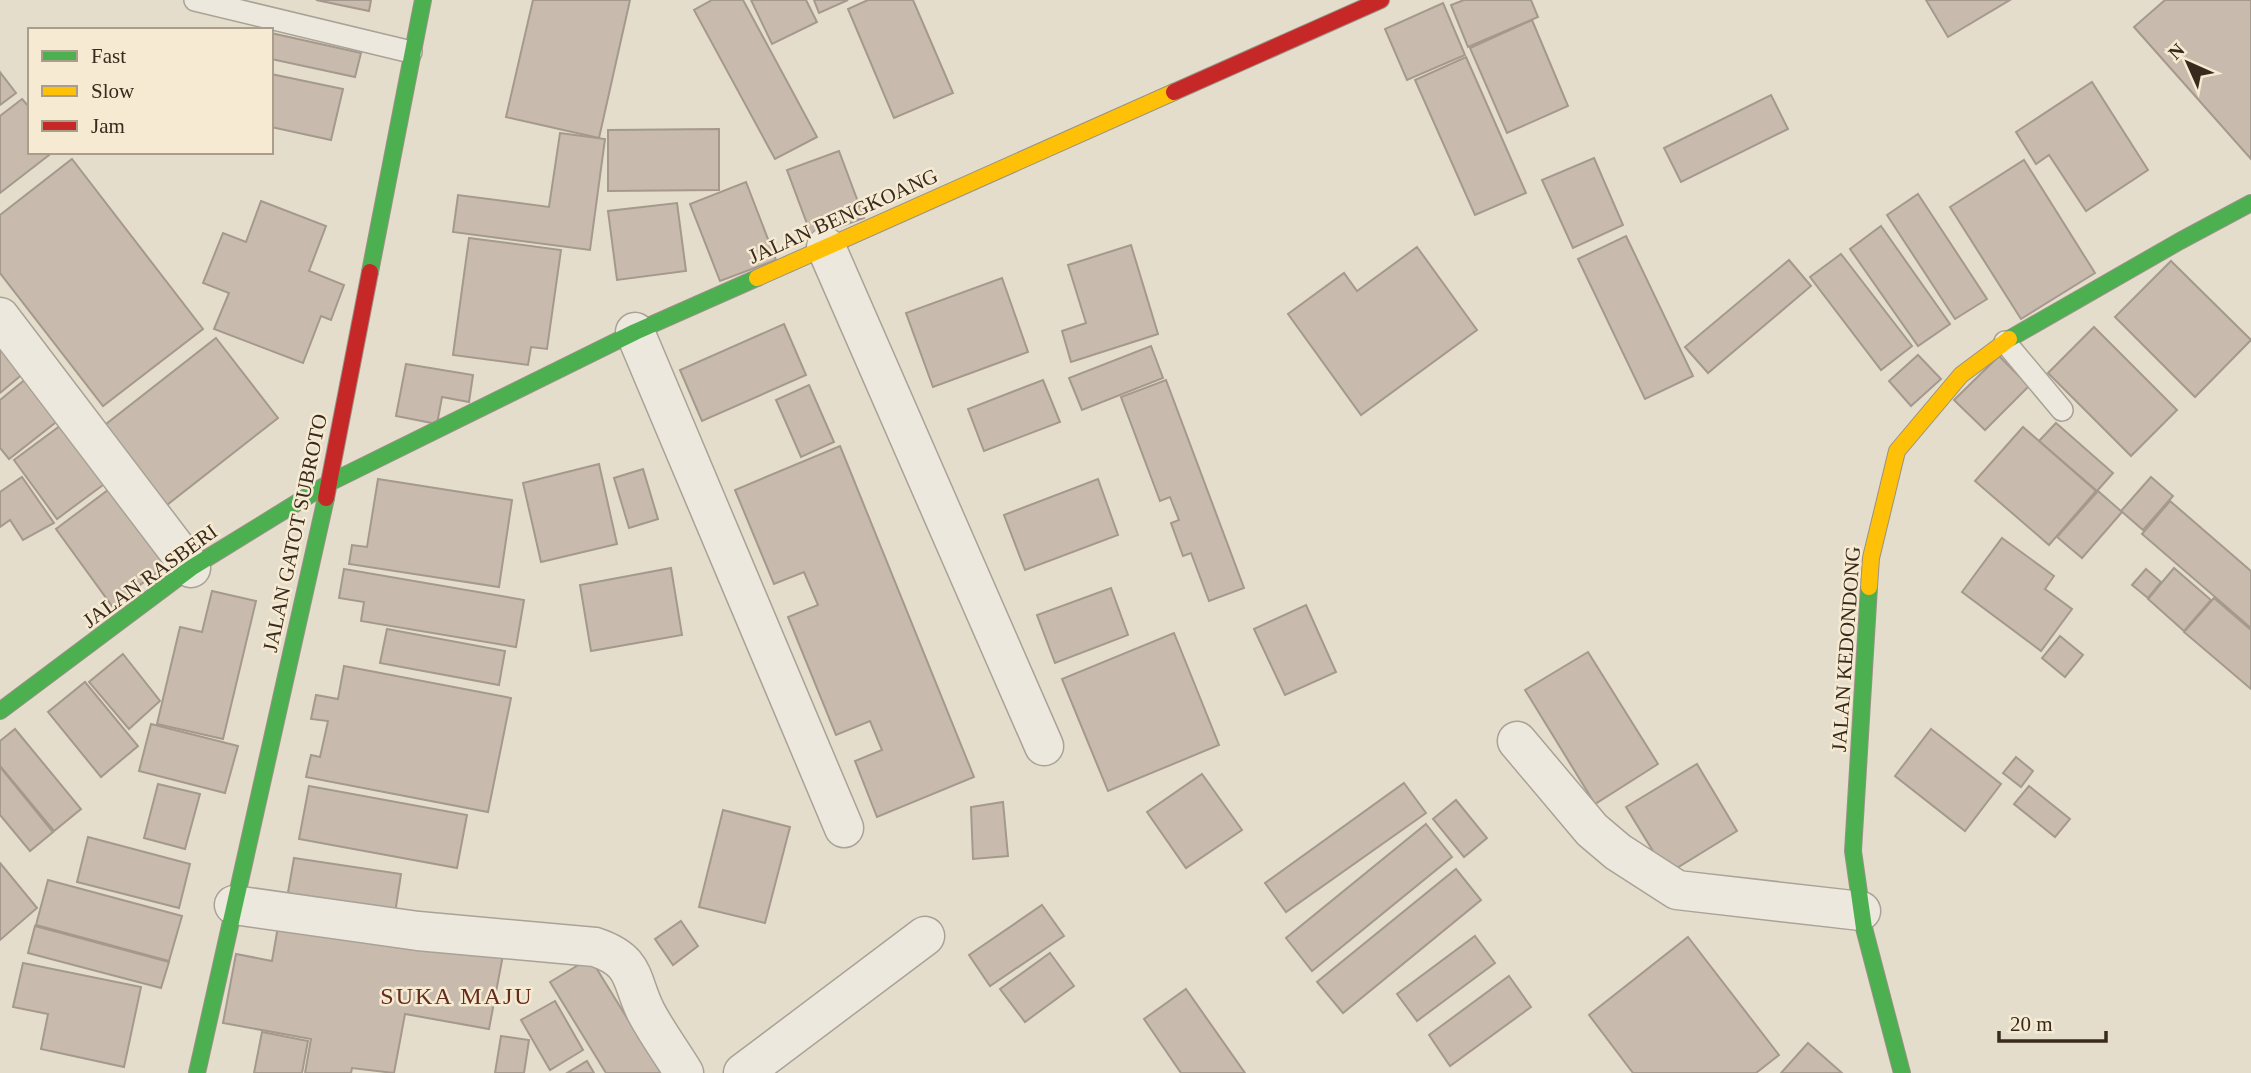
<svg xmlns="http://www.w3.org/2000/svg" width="2251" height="1073" viewBox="0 0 2251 1073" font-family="Georgia,serif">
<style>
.building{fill:#c8bbad;stroke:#a4998c;stroke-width:2}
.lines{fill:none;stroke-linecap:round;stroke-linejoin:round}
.lane-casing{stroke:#a9a296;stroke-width:24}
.street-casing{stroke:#a9a296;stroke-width:41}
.fast-casing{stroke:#999185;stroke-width:18}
.slow-casing{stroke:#999185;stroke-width:18}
.jam-casing{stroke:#999185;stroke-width:18}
.lane{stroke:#ece8de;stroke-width:21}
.street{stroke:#ece8de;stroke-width:38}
.fast{stroke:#4caf50;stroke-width:16}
.slow{stroke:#ffc107;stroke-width:16}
.jam{stroke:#c62828;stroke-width:16}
.labels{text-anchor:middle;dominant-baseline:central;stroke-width:5;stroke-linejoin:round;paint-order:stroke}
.street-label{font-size:21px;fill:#382a1d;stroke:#f6ebd2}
.quarter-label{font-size:24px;letter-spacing:2px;fill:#652b1c;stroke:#f6ebd2}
</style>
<rect width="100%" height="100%" fill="#e4ddcc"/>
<g class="building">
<path d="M316,0H371L369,11Z"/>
<path d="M533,0H630L599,138L506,117Z"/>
<path d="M712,0H743L817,137L775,159L694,10Z"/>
<path d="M751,0H806L817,22L772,44Z"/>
<path d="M814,0H848L819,13Z"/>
<path d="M868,0H913L953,93L894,118L848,9Z"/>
<path d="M1464,0H1531L1538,17L1468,47L1451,5Z"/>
<path d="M1926,0H2010L1948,37Z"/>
<path d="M2165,0H2251V159L2134,27Z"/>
<path d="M1443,3L1465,55L1407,80L1385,29Z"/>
<path d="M1532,20L1568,106L1507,133L1470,48Z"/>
<path d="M271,33L361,53L355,77L271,59Z"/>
<path d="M1466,57L1526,193L1475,215L1415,80Z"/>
<path d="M0,72L16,93L0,105Z"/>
<path d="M271,74L343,89L331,140L271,127Z"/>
<path d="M2092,82L2148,170L2086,211L2049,155L2036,164L2016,132Z"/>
<path d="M1771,95L1788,129L1681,182L1664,148Z"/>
<path d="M22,99L30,108V152H53L0,193V116Z"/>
<path d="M719,129V190L608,191V130Z"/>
<path d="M560,133L605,139L590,250L453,232L458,195L549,207Z"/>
<path d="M839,151L864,218L812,237L787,170Z"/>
<path d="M1594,158L1623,225L1573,248L1542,180Z"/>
<path d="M72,159L203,329L103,406L0,273V215Z"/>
<path d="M2024,160L2095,273L2021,319L1950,207Z"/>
<path d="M746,182L776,260L720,281L690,204Z"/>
<path d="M1918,194L1987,299L1955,319L1887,215Z"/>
<path d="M261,201L326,226L309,271L344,285L331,320L321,316L303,363L214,329L229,293L203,283L223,233L246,242Z"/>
<path d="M677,203L686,271L617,280L608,211Z"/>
<path d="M1881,226L1950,324L1918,346L1850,249Z"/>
<path d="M1626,236L1693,376L1645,399L1578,259Z"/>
<path d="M469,238L561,250L547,349L531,347L528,365L453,355Z"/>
<path d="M1131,245L1158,334L1071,362L1062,331L1086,323L1068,265Z"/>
<path d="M1417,247L1477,330L1361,415L1288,314L1344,273L1357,291Z"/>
<path d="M1841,254L1912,346L1881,370L1810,277Z"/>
<path d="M1789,260L1811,286L1708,373L1685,347Z"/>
<path d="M2171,261L2251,340L2195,397L2115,317Z"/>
<path d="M1002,278L1028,352L933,387L906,313Z"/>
<path d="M784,324L806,375L702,421L680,370Z"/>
<path d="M2094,327L2177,410L2131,456L2048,373Z"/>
<path d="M216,338L278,418L163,508L101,428Z"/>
<path d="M0,341L25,372L0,393Z"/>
<path d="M1151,346L1163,378L1082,410L1069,378Z"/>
<path d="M1918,355L1941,379L1911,406L1889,381Z"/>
<path d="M1999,356L2029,386L1985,430L1954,400Z"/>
<path d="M406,364L473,375L469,402L442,397L437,424L396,416Z"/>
<path d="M27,378L60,419L9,459L0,448V400Z"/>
<path d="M1043,380L1060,422L984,451L968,409Z"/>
<path d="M1166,380L1244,588L1209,601L1191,553L1183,556L1171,523L1179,520L1170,497L1160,501L1121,397Z"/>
<path d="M809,385L834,442L801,457L776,400Z"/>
<path d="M64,423L107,482L57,519L14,460Z"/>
<path d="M2056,423L2113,473L2097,491L2039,441Z"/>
<path d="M2023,427L2096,491L2049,545L1975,481Z"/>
<path d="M840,446L974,777L877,817L855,761L882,750L870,721L836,735L788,617L818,605L804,572L774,584L735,490Z"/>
<path d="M599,464L617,544L541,562L523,483Z"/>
<path d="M643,469L658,519L629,528L614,478Z"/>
<path d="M22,477L54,523L23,540L10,520L0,527V492Z"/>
<path d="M2151,477L2173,496L2143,530L2121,511Z"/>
<path d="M378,479L512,500L499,587L349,564L352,545L367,547Z"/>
<path d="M1098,479L1118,535L1025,570L1004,515Z"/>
<path d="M112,487L168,564L112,606L56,529Z"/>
<path d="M2098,491L2122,512L2082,558L2057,537Z"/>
<path d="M2170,501L2251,571V628L2142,534Z"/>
<path d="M2002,538L2054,576L2045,589L2072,609L2041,651L1962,592Z"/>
<path d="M671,568L682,635L591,651L580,585Z"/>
<path d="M2174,568L2211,600L2184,631L2148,599Z"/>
<path d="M344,569L524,600L516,647L361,621L364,602L339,598Z"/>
<path d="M2146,569L2161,582L2148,598L2132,585Z"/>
<path d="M1111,588L1128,635L1055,663L1037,615Z"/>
<path d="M212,591L256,601L223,739L157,724L180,627L202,632Z"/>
<path d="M2214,598L2251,630V689L2184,632Z"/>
<path d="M1306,605L1336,672L1285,695L1254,629Z"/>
<path d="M387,629L505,651L499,685L380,663Z"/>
<path d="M1174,633L1219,745L1108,791L1062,679Z"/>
<path d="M2060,636L2083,655L2065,677L2042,658Z"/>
<path d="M1588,652L1658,764L1595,804L1525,690Z"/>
<path d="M123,654L160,701L129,729L89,682Z"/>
<path d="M344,666L511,698L488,812L306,777L311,755L320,757L328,721L311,719L316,695L338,699Z"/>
<path d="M85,682L138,746L101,777L48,712Z"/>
<path d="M151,724L238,746L225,793L139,771Z"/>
<path d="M15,729L81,809L54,831L0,766V741Z"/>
<path d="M1931,729L2001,784L1965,831L1895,776Z"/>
<path d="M2016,757L2033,771L2021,787L2003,773Z"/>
<path d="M1697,764L1737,831L1667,874L1626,807Z"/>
<path d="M0,767L53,832L30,851L0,815Z"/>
<path d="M1202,774L1242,830L1186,868L1147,812Z"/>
<path d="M1404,783L1426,813L1286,912L1265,883Z"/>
<path d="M158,784L200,794L185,849L144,838Z"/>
<path d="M309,786L467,815L457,868L299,839Z"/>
<path d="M2029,786L2070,819L2055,837L2014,804Z"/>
<path d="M1456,800L1487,838L1464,857L1433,819Z"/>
<path d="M1003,802L1008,856L973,859L971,807Z"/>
<path d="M723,810L790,827L765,923L699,907Z"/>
<path d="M1426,824L1452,857L1312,971L1286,938Z"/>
<path d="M88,837L190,864L179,908L77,882Z"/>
<path d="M294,858L401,874L394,920L286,904Z"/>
<path d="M0,863L37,908L0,940Z"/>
<path d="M1456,869L1481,900L1343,1013L1317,982Z"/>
<path d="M48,880L182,916L169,961L36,925Z"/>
<path d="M1042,905L1064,936L990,986L969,955Z"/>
<path d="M280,915L503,955L489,1029L405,1014L394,1073L352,1068L351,1073H305L311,1039L223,1023L236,954L272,961Z"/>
<path d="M681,921L698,946L673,965L655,939Z"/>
<path d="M35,926L169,962L161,988L28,953Z"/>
<path d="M1475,936L1495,963L1417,1021L1397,994Z"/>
<path d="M1688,937L1779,1055L1756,1073H1633L1589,1015Z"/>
<path d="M1050,953L1074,986L1025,1022L1000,989Z"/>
<path d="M590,958L661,1073H606L550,982Z"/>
<path d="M23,963L141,987L124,1067L41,1049L48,1014L13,1007Z"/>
<path d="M1509,976L1531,1007L1450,1066L1429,1035Z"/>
<path d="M1186,989L1245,1073H1181L1144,1019Z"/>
<path d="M555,1001L583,1050L550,1070L521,1020Z"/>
<path d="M262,1032L308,1041L302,1073H254Z"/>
<path d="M501,1036L529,1040L524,1073H495Z"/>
<path d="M1808,1043L1842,1073H1781Z"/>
<path d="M587,1061L594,1073H567Z"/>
</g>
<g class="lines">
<g class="lane-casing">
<g id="lane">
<path d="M195,0L411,52"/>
<path d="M2005,342L2062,410"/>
</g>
</g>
<g class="street-casing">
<g id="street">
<path d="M826,247L1044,746"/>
<path d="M0,317L191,568"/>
<path d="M635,332L844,828"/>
<path d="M1517,741L1592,830L1618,852L1677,890L1861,911"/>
<path d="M234,905L418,931L595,947C637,961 630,980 646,1012C657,1033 672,1053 684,1073"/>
<path d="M743,1073L925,936"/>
</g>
</g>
<g class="fast-casing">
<g id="fast">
<path d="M370,272L423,0"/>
<path d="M2009,339L2180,241L2251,203"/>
<path d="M1869,587L1853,851L1864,928L1902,1073"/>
<path d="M0,711L191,568L329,483L635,332L757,278"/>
<path d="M197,1073L326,498"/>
</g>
</g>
<g class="slow-casing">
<g id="slow">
<path d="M757,278L1174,92"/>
<path d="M1869,587L1871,558L1897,451L1961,375L2009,339"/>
</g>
</g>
<g class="jam-casing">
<g id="jam">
<path d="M1174,92L1381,0"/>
<path d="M326,498L370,272"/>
</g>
</g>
<use href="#lane" class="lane"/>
<use href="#street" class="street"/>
<use href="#fast" class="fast"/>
<use href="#slow" class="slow"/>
<use href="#jam" class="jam"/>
</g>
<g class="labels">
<g class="street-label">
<text transform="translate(843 216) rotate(-24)">JALAN BENGKOANG</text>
<text transform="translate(295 533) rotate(-78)">JALAN GATOT SUBROTO</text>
<text transform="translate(150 576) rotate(-36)">JALAN RASBERI</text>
<text transform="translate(1846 649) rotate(-86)">JALAN KEDONDONG</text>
</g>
<g class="quarter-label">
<text x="457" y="996">SUKA MAJU</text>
</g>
</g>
<rect x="28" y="28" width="245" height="126" fill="#f6ebd2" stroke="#aa9e8a" stroke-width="2"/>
<rect x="42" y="51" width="35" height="10" fill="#4caf50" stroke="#aa9e8a" stroke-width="2"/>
<text x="91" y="63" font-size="21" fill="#382a1d">Fast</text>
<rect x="42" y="86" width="35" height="10" fill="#ffc107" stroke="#aa9e8a" stroke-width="2"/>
<text x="91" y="98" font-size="21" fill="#382a1d">Slow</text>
<rect x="42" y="121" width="35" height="10" fill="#c62828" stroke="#aa9e8a" stroke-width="2"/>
<text x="91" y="133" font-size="21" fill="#382a1d">Jam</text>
<g transform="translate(2188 63) rotate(315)" stroke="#f6ebd2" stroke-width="5" paint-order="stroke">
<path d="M0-5L12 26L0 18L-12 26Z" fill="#382a1d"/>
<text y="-10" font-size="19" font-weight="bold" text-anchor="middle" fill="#382a1d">N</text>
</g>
<path d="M1999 1031v10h107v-10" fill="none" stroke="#382a1d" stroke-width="3.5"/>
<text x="2010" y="1031" font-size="21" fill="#382a1d" stroke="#f6ebd2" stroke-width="5" paint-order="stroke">20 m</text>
</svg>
